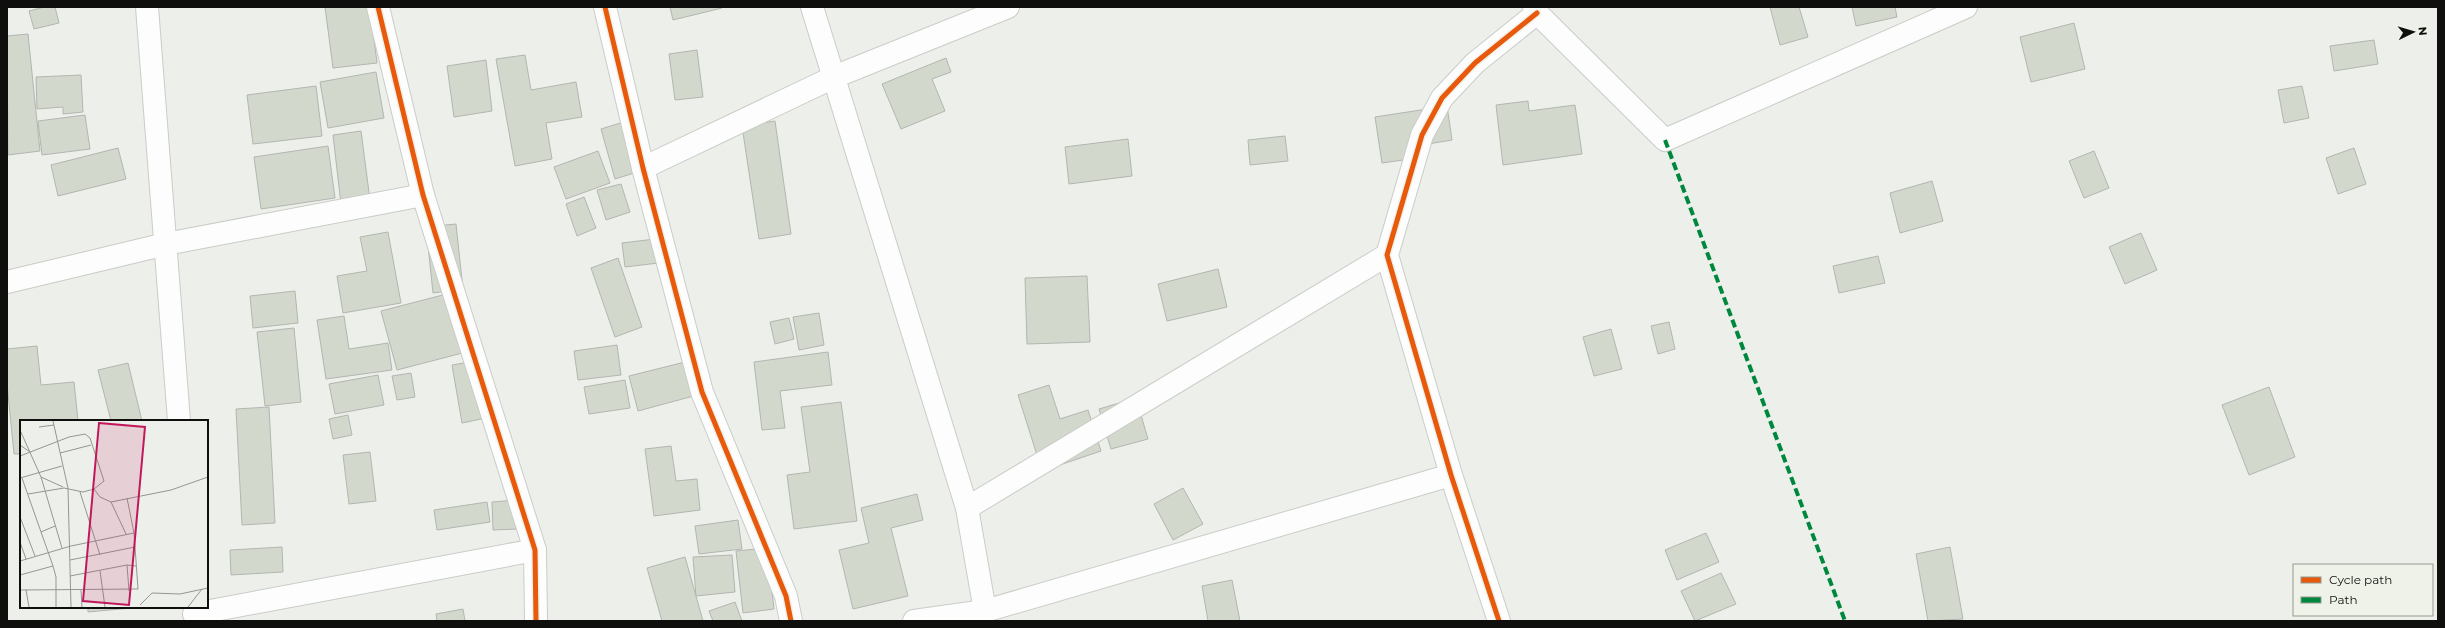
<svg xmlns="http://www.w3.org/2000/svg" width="2445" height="628" viewBox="0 0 2445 628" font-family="Montserrat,sans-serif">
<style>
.building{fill:#d3d8cc;stroke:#b3b5b1}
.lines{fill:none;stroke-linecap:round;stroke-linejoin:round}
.street-casing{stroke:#caccc8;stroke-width:24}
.street{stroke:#fcfdfc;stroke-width:22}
.quiet{stroke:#00873e;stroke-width:4;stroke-dasharray:8 4;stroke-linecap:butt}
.cycleway-casing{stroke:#eef2e8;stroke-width:8}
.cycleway{stroke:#e8590c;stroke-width:5}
.inset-road{fill:none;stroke:#949692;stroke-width:1}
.view{fill:#c2185b;fill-opacity:0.15;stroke:#c2185b;stroke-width:2}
.inset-edge{fill:none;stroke:#0f100d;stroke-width:2}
</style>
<rect width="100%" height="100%" fill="#edf0ea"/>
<g class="building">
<path d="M44,7H55L59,23L34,29L29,11Z"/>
<path d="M325,7H370L377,63L333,68Z"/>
<path d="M670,7H722V8L673,20Z"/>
<path d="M1770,7H1799L1808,37L1780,45Z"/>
<path d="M1852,7H1895L1897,17L1856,26Z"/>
<path d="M2074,23L2085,69L2031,82L2020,37Z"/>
<path d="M28,34L40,151L8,155L7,36Z"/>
<path d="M2374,40L2378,64L2334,71L2330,46Z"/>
<path d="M697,50L703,97L675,100L669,54Z"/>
<path d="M525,55L531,90L576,82L582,117L546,123L552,159L515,166L496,59Z"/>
<path d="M946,58L951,72L932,79L945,111L901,129L882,84Z"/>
<path d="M486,60L492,111L454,117L447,66Z"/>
<path d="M376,72L384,118L328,128L320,82Z"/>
<path d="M81,75L83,112L63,114V107L37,109L36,77Z"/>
<path d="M316,86L322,136L253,144L247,95Z"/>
<path d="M2302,86L2309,118L2284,123L2278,90Z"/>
<path d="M1528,101L1529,111L1575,105L1582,154L1503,165L1496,105Z"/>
<path d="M1447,106L1452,140L1416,146L1417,158L1382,163L1375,117Z"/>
<path d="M85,115L90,149L42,155L38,121Z"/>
<path d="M630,120L644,170L615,179L601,129Z"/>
<path d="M775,121L791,234L759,239L742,126Z"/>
<path d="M361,131L370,200L341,204L333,135Z"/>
<path d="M1285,136L1288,161L1250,165L1248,140Z"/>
<path d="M1128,139L1132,176L1069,184L1065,147Z"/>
<path d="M328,146L335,198L261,209L254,157Z"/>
<path d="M118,148L126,179L58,196L51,165Z"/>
<path d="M2354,148L2366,184L2338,194L2326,158Z"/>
<path d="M598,151L610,183L566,199L554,167Z"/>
<path d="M2094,151L2109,188L2084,198L2069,161Z"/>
<path d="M1932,181L1943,221L1900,233L1890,193Z"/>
<path d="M621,184L630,212L606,220L597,190Z"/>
<path d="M584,197L596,228L577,236L566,204Z"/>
<path d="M456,224L463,289L433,293L426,227Z"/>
<path d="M388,232L401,303L343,313L337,276L367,271L360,237Z"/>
<path d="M2141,233L2157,270L2125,284L2109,247Z"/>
<path d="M663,238L667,262L625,267L622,243Z"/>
<path d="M1878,256L1885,283L1839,293L1833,266Z"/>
<path d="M618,258L642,327L615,337L591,268Z"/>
<path d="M1218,269L1227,307L1167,321L1158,284Z"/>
<path d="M1087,276L1090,342L1027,344L1025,278Z"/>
<path d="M295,291L298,323L253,328L250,296Z"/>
<path d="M458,291L474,350L397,370L381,311Z"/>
<path d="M819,313L824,345L799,350L793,317Z"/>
<path d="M344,316L349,349L388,343L392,370L326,379L317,320Z"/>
<path d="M789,318L794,339L775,344L770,322Z"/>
<path d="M1669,322L1675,349L1658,354L1651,326Z"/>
<path d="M294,328L301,402L265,406L257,332Z"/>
<path d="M1611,329L1622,369L1594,376L1583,337Z"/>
<path d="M617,345L621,375L578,380L574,351Z"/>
<path d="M37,346L41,385L74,382L78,420L21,421V454H14L7,384V349Z"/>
<path d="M828,352L832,385L780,391L785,428L762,430L754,362Z"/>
<path d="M693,360L701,394L638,411L629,376Z"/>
<path d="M476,361L486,418L462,423L452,365Z"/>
<path d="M128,363L142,421H111L98,370Z"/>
<path d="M411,373L415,397L397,400L392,376Z"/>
<path d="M378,375L384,405L335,414L329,384Z"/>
<path d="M625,380L630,408L589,414L584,387Z"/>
<path d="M1049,385L1060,419L1088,410L1101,451L1042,471L1018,395Z"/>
<path d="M2269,387L2295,457L2249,475L2222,405Z"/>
<path d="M1136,398L1148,439L1111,449L1099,409Z"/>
<path d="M841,402L857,521L794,529L787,475L810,472L801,407Z"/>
<path d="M269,407L275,523L242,525L236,409Z"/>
<path d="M348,415L352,435L333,439L329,419Z"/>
<path d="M671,446L676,481L697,479L700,510L654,516L645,449Z"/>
<path d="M370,452L376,501L349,504L343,455Z"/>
<path d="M1183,488L1203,524L1173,540L1154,504Z"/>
<path d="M917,494L923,520L891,528L908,596L853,609L839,550L869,543L861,508Z"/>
<path d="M517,500L518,529L493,530L492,502Z"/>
<path d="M487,502L490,522L437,530L434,510Z"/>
<path d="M738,520L742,549L699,554L695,526Z"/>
<path d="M1706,533L1719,562L1677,580L1665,550Z"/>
<path d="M282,547L283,572L231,575L230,550Z"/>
<path d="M1950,547L1963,619L1928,621L1916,554Z"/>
<path d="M767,548L774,609L743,613L736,551Z"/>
<path d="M732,555L735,592L696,596L693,557Z"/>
<path d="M685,557L703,621H662L647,568Z"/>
<path d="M1721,573L1736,604L1695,621L1681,591Z"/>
<path d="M1232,580L1240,621H1208L1202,586Z"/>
<path d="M735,602L742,621H713L709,611Z"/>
<path d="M88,607H142L88,612Z"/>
<path d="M463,609L465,621H437L436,614Z"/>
</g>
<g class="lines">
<g class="street-casing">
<g id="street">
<path d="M147,7L179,421"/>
<path d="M378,7L423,195L535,550L536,621"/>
<path d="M605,7L643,168L702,392L786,596L791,621"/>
<path d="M812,7L967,508L985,611"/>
<path d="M1534,7L1537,13L1665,140L1966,7"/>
<path d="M643,168L834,77L1008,7"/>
<path d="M7,282L166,244L423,195"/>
<path d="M967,508L1387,255"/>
<path d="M194,614L535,550"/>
<path d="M914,621L985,611L1451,475"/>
<path d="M1499,621L1451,475L1387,255L1422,135L1442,98L1475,63L1537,13"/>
</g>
</g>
<use href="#street" class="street"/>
<path class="quiet" d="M1665,140L1845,621"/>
<g class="cycleway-casing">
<g id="cycleway">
<path d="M378,7L423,195L535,550L536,621"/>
<path d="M605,7L643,168L702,392L786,596L791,621"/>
<path d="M1499,621L1451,475L1387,255L1422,135L1442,98L1475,63L1537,13"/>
</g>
</g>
<use href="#cycleway" class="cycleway"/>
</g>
<g transform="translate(20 420)">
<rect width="188" height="188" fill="#edf0ea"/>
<path class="inset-road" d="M33,1L48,68L51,187M19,7L34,5M0,10L21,57L42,128M0,25L10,32M40,33L71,25M0,36L49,17L65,14L70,18L84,61L74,69L63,72L44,68L8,74M21,57L43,67M0,58L42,46M2,58L33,146L36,157V187M74,69L80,77L91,82L151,70L188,57M60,72L80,135M91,82L106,114M0,97L15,136M21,112L35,106M0,122L6,139M50,140L115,127M0,141L51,126L114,113M107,145L109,171M80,151L85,187M0,155L33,146M50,156L107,145L116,146M0,170L118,169L114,113L107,78M6,170L9,187M61,170L62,187M120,185L132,173L160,174L188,168M168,187L182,169"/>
<path class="view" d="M79,3L125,7L109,185L63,181Z"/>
<rect width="188" height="188" class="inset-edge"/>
</g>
<rect width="2445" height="628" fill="none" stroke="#0f100d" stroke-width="16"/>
<rect x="2293" y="564" width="140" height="52" fill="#eef2e8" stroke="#959890"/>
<rect x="2301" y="577" width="20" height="6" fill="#e8590c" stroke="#959890"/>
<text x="2329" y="584" font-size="12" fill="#0f100d">Cycle path</text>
<rect x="2301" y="597" width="20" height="6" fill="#00873e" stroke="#959890"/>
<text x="2329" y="604" font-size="12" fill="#0f100d">Path</text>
<g transform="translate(2413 32) rotate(85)" stroke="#eef2e8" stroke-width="3" paint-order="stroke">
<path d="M0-3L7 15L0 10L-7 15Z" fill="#0f100d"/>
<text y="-6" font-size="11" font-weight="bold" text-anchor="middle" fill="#0f100d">N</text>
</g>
</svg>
